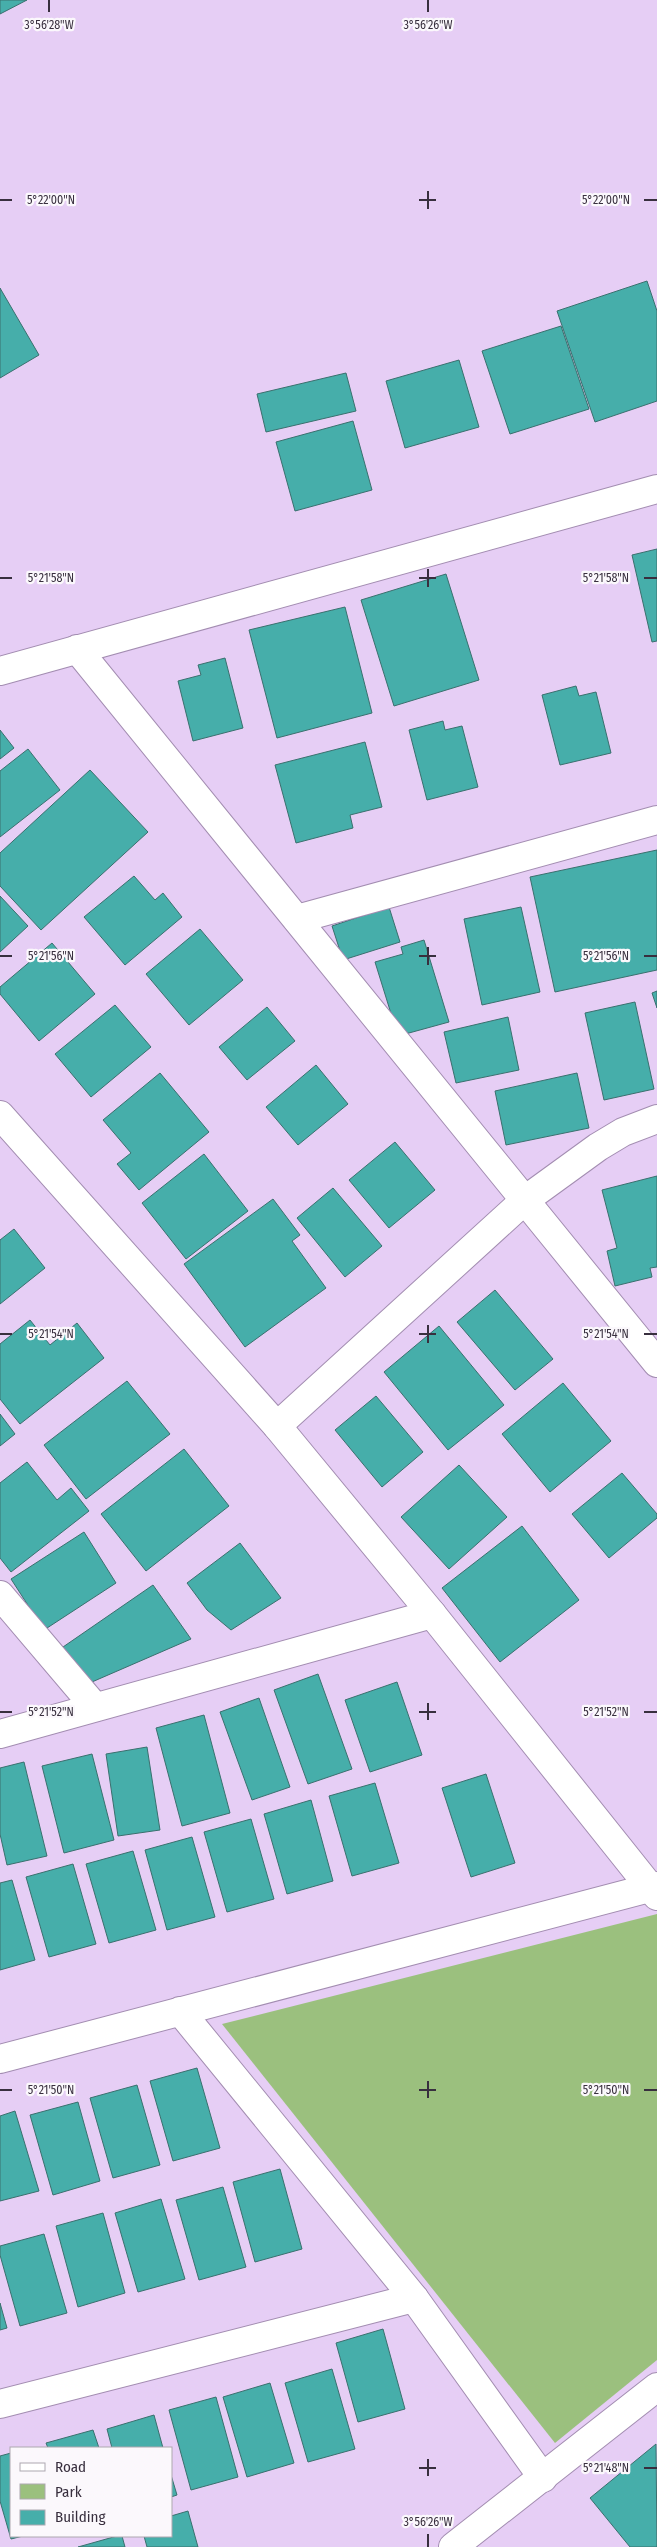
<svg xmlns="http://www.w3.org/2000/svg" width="657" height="2547" viewBox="0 0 657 2547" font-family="'Fira Sans Condensed',sans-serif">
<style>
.green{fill:#9bc07e}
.building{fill:#46aeaa;stroke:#3a706e}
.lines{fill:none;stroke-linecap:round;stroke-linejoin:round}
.street-casing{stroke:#a38db1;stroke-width:30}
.street{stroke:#fff;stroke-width:28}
.ticks{fill:none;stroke:#382f3e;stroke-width:2}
.ticks-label{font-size:12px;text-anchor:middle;fill:#382f3e;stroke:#fbf8fc;stroke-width:4.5;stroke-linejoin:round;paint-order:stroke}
</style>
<rect width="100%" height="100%" fill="#e6cef5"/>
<path class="green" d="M657,1914V2360L555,2443L222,2024Z"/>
<g class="building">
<path d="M0,0H27L0,14Z"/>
<path d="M647,281L657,311V401L595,422L557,311Z"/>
<path d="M0,288L39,355L0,378Z"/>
<path d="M561,326L589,409L510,434L482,351Z"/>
<path d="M459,360L479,427L405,448L386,381Z"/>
<path d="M346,373L356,411L266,432L257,394Z"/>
<path d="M353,421L372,490L295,511L276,442Z"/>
<path d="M657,549V641L652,642L632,555Z"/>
<path d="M446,574L479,680L394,706L361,600Z"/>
<path d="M345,607L372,713L277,738L249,630Z"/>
<path d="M225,658L243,728L193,741L178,681L201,675L198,665Z"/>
<path d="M576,686L579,696L596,692L611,753L560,765L542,695Z"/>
<path d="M443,721L445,730L462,726L478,787L427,800L409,730Z"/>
<path d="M0,730L14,748L0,759Z"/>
<path d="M365,742L382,807L350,815L353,828L296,843L275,765Z"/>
<path d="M28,749L60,790L0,837V771Z"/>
<path d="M90,770L148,832L41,930L0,886V853Z"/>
<path d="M657,850V970L555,992L530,877Z"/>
<path d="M134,876L155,900L163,893L182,917L125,965L84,917Z"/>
<path d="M0,896L28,926L0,952Z"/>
<path d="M389,907L400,942L343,960L332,926Z"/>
<path d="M521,907L540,992L482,1005L464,919Z"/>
<path d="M200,929L243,980L189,1025L146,974Z"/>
<path d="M424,940L449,1022L398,1036L375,962L403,954L401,947Z"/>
<path d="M52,943L95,994L39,1041L0,994V987Z"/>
<path d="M657,991V1008L652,993Z"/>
<path d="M635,1002L654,1089L604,1100L585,1013Z"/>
<path d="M115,1005L151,1047L91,1097L55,1054Z"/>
<path d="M267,1007L295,1041L247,1080L219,1047Z"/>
<path d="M508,1017L519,1070L456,1083L444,1032Z"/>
<path d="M316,1065L348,1104L298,1145L266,1107Z"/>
<path d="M160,1073L209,1132L139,1190L117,1164L131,1153L103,1120Z"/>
<path d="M577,1073L589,1128L506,1145L495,1091Z"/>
<path d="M395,1142L435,1190L389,1228L349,1180Z"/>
<path d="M204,1154L248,1211L186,1259L142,1203Z"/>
<path d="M657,1176V1267L650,1268L652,1277L615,1286L607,1251L617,1248L602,1190Z"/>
<path d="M333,1188L382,1246L345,1277L297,1218Z"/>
<path d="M273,1199L300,1235L292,1241L326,1288L245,1347L184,1264Z"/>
<path d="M14,1229L45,1268L0,1304V1240Z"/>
<path d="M495,1290L553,1359L515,1390L457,1322Z"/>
<path d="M30,1320L50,1345L77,1323L104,1358L20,1424L0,1399V1344Z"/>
<path d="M439,1326L504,1405L448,1450L384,1372Z"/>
<path d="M127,1381L170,1434L86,1499L44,1445Z"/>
<path d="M563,1383L611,1441L550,1492L502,1434Z"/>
<path d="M376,1396L423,1452L382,1487L335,1430Z"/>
<path d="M0,1414L15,1434L0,1446Z"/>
<path d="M184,1449L229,1506L146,1571L101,1514Z"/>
<path d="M27,1462L57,1500L71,1488L89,1511L11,1572L0,1558V1483Z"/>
<path d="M459,1465L507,1517L449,1569L401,1517Z"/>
<path d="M622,1473L657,1514V1518L609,1558L572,1514Z"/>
<path d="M522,1526L579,1600L500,1662L442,1588Z"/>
<path d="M84,1532L116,1583L44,1630L11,1579Z"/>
<path d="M240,1543L281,1598L231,1630L207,1610L187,1583Z"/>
<path d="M153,1585L191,1639L85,1685L63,1647Z"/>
<path d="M318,1674L352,1769L308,1784L274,1690Z"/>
<path d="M397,1682L422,1755L370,1772L345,1700Z"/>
<path d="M259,1698L290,1787L252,1800L220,1712Z"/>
<path d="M204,1715L230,1813L182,1826L156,1728Z"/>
<path d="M147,1747L160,1830L118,1836L106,1754Z"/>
<path d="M92,1754L114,1840L64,1853L42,1766Z"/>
<path d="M24,1762L47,1856L7,1865L0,1834V1768Z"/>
<path d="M486,1774L515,1863L471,1877L442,1788Z"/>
<path d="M375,1783L399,1863L352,1876L329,1796Z"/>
<path d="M311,1800L333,1881L287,1894L264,1814Z"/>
<path d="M251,1819L274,1899L227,1912L204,1832Z"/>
<path d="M192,1837L215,1917L167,1930L145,1850Z"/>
<path d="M133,1851L156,1930L109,1943L86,1864Z"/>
<path d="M73,1864L96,1944L49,1957L26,1877Z"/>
<path d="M12,1880L35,1960L0,1970V1883Z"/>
<path d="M197,2068L220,2148L173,2161L150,2081Z"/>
<path d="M137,2085L160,2165L113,2178L90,2098Z"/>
<path d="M78,2102L100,2181L53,2195L30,2115Z"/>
<path d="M15,2111L39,2191L0,2201V2116Z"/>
<path d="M280,2169L302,2249L255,2262L233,2182Z"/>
<path d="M223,2187L246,2267L199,2280L176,2200Z"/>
<path d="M161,2199L185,2279L138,2292L115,2213Z"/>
<path d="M103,2213L125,2293L78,2307L56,2226Z"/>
<path d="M44,2234L67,2313L20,2326L0,2255V2246Z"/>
<path d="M0,2303L7,2328L0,2330Z"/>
<path d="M383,2329L405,2409L358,2422L336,2343Z"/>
<path d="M332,2369L355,2449L308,2462L285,2383Z"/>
<path d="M270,2383L294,2463L247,2477L223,2397Z"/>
<path d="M216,2397L238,2477L191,2490L169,2410Z"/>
<path d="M154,2415L163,2448H112L107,2429Z"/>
<path d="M93,2430L99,2448H48L46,2443Z"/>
<path d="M656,2444L657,2547H630L590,2498Z"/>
<path d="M11,2453V2536H23L11,2539L0,2501V2456Z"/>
<path d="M171,2475L177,2495L171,2497Z"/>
<path d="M188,2511L198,2547H147L144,2536H171V2516Z"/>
<path d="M117,2536H122L125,2547H78Z"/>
</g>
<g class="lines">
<g class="street-casing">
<g id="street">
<path d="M77,649L657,1363"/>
<path d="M0,671L657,489"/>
<path d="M297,919L657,820"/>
<path d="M0,1115L277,1426L432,1614L657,1896"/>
<path d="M277,1426L525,1200L598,1147L623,1132L657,1119"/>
<path d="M0,1595L95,1707"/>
<path d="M0,1734L432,1614"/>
<path d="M180,2011L414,2298L543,2478"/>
<path d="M0,2059L657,1886"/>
<path d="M0,2404L414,2298"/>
<path d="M453,2547L657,2387"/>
</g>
</g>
<use href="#street" class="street"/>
</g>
<path class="ticks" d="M49,0V12M428,0V12M428,191V209M0,200H12M419,200H436M644,200H657M428,569V587M0,578H12M419,578H436M644,578H657M428,947V965M0,956H12M419,956H436M644,956H657M428,1325V1343M0,1334H12M419,1334H436M644,1334H657M428,1703V1720M0,1712H12M419,1712H436M644,1712H657M428,2081V2098M0,2090H12M419,2090H436M644,2090H657M428,2459V2476M419,2468H436M644,2468H657M428,2534V2547"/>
<g class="ticks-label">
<text x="49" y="29">3°56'28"W</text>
<text x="428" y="29">3°56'26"W</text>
<text x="51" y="204">5°22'00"N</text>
<text x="606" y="204">5°22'00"N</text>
<text x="51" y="582">5°21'58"N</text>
<text x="606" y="582">5°21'58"N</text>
<text x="51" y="960">5°21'56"N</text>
<text x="606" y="960">5°21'56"N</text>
<text x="51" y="1338">5°21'54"N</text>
<text x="606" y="1338">5°21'54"N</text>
<text x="51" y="1716">5°21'52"N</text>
<text x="606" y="1716">5°21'52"N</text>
<text x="51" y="2094">5°21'50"N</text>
<text x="606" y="2094">5°21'50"N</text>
<text x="606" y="2472">5°21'48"N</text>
<text x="428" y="2526">3°56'26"W</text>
</g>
<rect x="10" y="2447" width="162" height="90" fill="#fbf8fc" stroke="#ada8b0"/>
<rect x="20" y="2463" width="25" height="8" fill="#ffffff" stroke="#ada8b0"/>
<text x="55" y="2472" font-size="15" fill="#382f3e">Road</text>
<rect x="20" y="2484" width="25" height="15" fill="#9bc07e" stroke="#ada8b0"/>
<text x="55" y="2497" font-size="15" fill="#382f3e">Park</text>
<rect x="20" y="2510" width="25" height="15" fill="#46aeaa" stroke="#ada8b0"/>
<text x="55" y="2522" font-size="15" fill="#382f3e">Building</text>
</svg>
